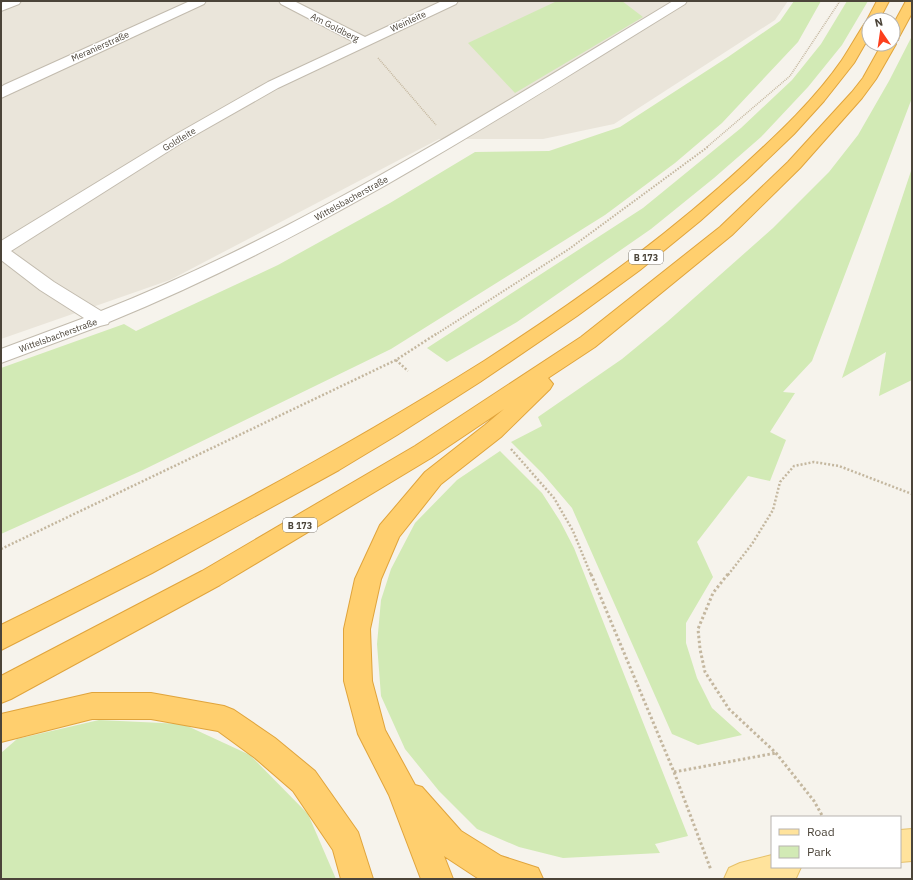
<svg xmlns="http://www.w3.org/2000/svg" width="913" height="880" viewBox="0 0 913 880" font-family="'IBM Plex Sans',sans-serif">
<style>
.residential{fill:#eae5da}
.green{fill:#d2eab5}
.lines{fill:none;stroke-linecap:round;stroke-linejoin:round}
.minor-casing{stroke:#c2bbae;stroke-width:2}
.major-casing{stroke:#e6c16a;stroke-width:2}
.highway-casing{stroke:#e0a43c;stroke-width:2}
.path-far3{stroke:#c4b79f;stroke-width:1.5;stroke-dasharray:1 1;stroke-linecap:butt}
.path-far2{stroke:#c4b79f;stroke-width:2;stroke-dasharray:1.5 1.5;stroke-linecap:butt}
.path-far1{stroke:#c4b79f;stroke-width:2.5;stroke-dasharray:2 2;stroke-linecap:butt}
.path{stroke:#c4b79f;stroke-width:3;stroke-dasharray:2.5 2.5;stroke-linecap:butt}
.minor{fill:#fff;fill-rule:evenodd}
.major{fill:#ffe39c;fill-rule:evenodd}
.highway{fill:#ffcf6e;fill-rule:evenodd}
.labels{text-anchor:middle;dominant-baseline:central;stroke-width:3;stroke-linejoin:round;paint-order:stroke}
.far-street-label{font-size:9px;fill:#4b4439;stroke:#fff}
.shield{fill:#fff;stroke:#817c74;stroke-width:1}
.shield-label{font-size:9px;font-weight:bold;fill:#4b4439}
</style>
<rect width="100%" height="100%" fill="#f6f3ec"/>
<path class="residential" d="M1,1H788L775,20L614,124L543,139H439L170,280L1,339Z"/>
<g class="green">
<path d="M557,1H622L643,17L515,93L468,43Z"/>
<path d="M794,1H821L798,42L722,123L675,163L605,215L391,349L143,470L1,534V368L124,324L136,331L278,265L390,203L475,152L549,151L620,127L728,57L780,21Z"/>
<path d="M847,1H868L842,45L808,87L761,137L714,178L651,229L517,322L447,362L427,348L643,208L741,128L792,80L821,44Z"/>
<path d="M912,36V98L812,361L783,392L795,393L770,432L786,440L770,481L748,476L697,542L713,577L686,623V643L697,678L712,708L742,735L698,745L672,734L572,508L543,474L511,442L542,426L538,417L622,359L667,322L773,228L829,172L858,135L889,81Z"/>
<path d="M912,168V380L879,396L886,352L842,378Z"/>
<path d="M500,451L542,493L560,521L574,548L688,836L655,844L660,853L563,858L519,847L477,829L439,791L405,749L381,696L377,644L381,600L391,569L415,523L457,480Z"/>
<path d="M99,720L183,724L250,755L308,814L336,879H1V753L17,739Z"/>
</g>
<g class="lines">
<g class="minor-casing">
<g id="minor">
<path d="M5,1H21L19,4L1,11V3Z"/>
<path d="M190,1H206L204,4L1,98V87L4,85Z"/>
<path d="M279,1H294L365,37L442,1H458L456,4L278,88L183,142L11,251L54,282L101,311C303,231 487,113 673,1H687L685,4C498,119 313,239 109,322L108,324L100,326L1,363V349L84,318L40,290L1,260V241L173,136L268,82L354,42L281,4Z"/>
</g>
</g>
<g class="major-casing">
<g id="major">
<path d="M912,829V861L900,862V830Z"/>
<path d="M772,855V867H801L796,878L724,879L729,868L740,863Z"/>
</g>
</g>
<g class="highway-casing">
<g id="highway">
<path d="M877,1H889L879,20H869V37L854,63L824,101L794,134L746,180L700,221L640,270L577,316L480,382L397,435L339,470L152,573L1,650V625C166,544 328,459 484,361C575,302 664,239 744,165C779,133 815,99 842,60C850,48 857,35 865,23L868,22L867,20Z"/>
<path d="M906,1H912V13L899,37L898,40L893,41V25Z"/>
<path d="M893,41L896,44L876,79L862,98L800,168L732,235L595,347L548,378L553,384L550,389L501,437L441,484L399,537L381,579L370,629L372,681L385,730L415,785L422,787L461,831L501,856L538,868L543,879H479L444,856L453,879H421L389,795L358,734L344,681V629L355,579L380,525L425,472L485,425L504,409L431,458L220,585L11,699L1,703V676L202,571L415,446L581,337L720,227L788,162L852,92L863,78L882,44H893Z"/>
<path d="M92,693H151L224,706L234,710L275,738L315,771L358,832L373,879H341L333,850L293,791L255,758L218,731L151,719H92L1,742V714Z"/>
</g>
</g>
<g class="path-far3">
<path d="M378,58L436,125"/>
<path d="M707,147L790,76L840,1"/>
</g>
<path class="path-far2" d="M435,335L569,249L709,146"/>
<g class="path-far1">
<path d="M396,360L408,371"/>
<path d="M511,449L554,498L573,531L591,575"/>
<path d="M1,549L396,360L436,334"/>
<path d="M728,575L752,544L773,510L780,482L794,466L814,462L839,466L912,494"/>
</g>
<g class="path">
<path d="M591,574L674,772L711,870"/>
<path d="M728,574L713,593L698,629L700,649L705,672L729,709L776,753L814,801L823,817"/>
<path d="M674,772L776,753"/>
</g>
<use href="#minor" class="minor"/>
<use href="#major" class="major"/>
<use href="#highway" class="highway"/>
</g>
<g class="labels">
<g class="far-street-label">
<text transform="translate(408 21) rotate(-25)">Weinleite</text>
<text transform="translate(335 27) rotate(27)">Am Goldberg</text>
<text transform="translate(100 46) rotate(-24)">Meranierstraße</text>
<text transform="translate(179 139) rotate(-31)">Goldleite</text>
<text transform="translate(351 198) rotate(-29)">Wittelsbacherstraße</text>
<text transform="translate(58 335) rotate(-20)">Wittelsbacherstraße</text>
</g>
<g class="shield">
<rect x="629" y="250" width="34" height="14" rx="3"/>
<rect x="283" y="518" width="34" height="14" rx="3"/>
</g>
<g class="shield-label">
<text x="646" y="257">B 173</text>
<text x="300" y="525">B 173</text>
</g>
</g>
<rect width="913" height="880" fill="none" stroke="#4b4439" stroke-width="4"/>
<rect x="771" y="816" width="130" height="52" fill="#ffffff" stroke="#b7b4b0"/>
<rect x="779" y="829" width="20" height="6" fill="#ffe39c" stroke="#b7b4b0"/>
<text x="807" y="836" font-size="12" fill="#4b4439">Road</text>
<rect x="779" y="846" width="20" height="12" fill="#d2eab5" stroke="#b7b4b0"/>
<text x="807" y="856" font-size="12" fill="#4b4439">Park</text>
<g transform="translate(881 32) rotate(347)"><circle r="19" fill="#ffffff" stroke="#b7b4b0"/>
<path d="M0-3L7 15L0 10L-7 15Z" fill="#fc3f1d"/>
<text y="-6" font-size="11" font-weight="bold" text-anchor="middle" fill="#4b4439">N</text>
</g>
</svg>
